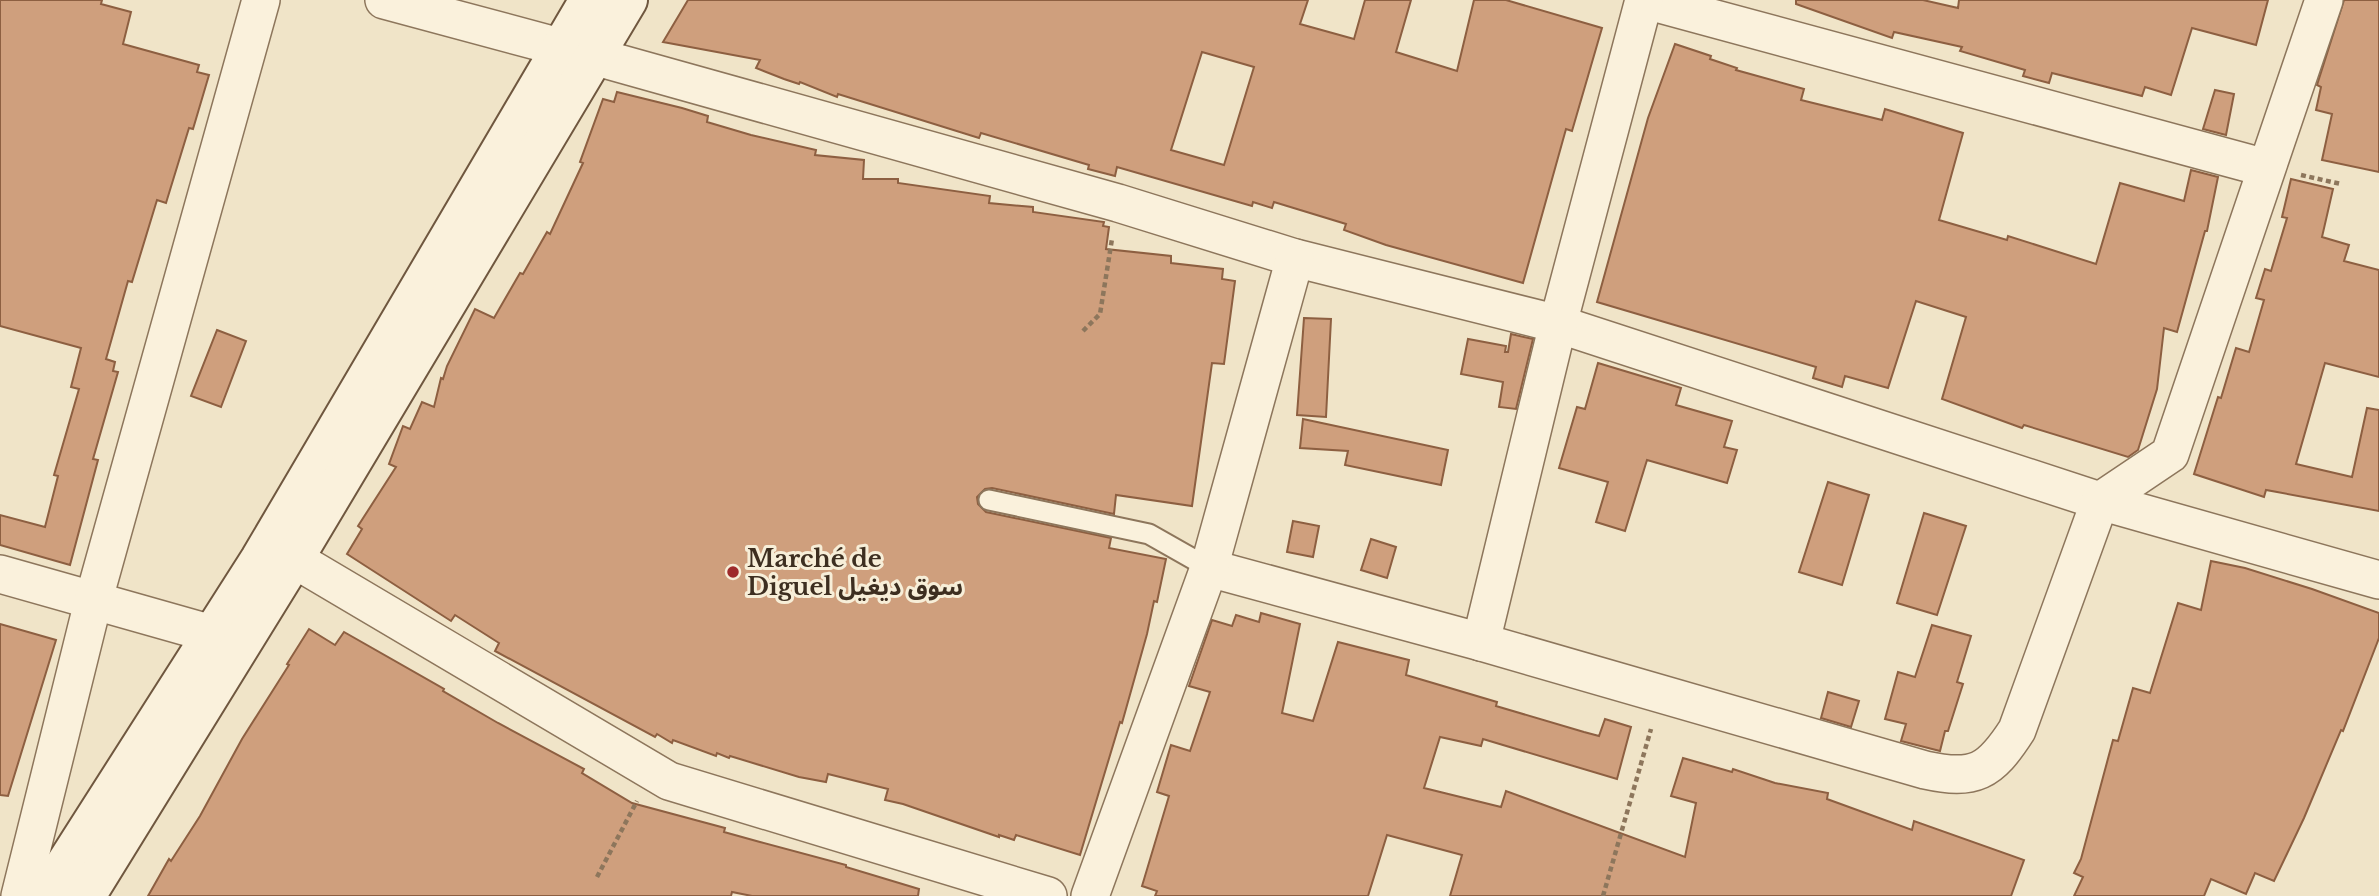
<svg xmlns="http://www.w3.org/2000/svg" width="2379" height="896" viewBox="0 0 2379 896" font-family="'Libre Baskerville','Noto Sans Arabic',serif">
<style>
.building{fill:#cf9f7d;stroke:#8d5f41;stroke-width:2;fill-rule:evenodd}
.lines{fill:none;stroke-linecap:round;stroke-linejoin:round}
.lane-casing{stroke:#8d765c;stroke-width:23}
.street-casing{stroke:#8d765c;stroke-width:40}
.secondary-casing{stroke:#6f573f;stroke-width:42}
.path{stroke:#8d765c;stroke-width:4.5;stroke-dasharray:5 3.5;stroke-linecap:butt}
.lane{stroke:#faf1dc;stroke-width:19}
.street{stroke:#faf1dc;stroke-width:37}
.secondary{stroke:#faf1dc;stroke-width:38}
.poi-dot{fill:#9e2a2b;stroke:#f7eed8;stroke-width:2.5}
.labels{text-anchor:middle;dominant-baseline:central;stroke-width:6;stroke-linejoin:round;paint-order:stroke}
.poi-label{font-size:24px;font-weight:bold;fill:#3d2e20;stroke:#f7eed8;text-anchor:start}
</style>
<rect width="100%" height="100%" fill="#f0e4c8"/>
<g class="building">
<path d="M0,0H102L101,4L131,12L123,44L199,65L197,72L209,75L193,129L189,128L166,203L157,200L132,282L128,281L106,359L115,362L113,371L118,372L93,459L98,460L70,565L0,545V515L45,527L58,476L54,475L79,389L71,387L81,348L0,326Z"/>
<path d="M688,0H1308L1300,24L1354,39L1365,0H1411L1396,52L1457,71L1474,0H1506L1602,28L1572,131L1566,129L1523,283L1386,245L1344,230L1346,224L1274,202L1272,208L1253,202L1252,206L1117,167L1115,176L1088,169L1089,165L981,133L979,138L838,94L837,97L800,82L799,84L784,79L756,68L760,60L663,42ZM1202,52L1254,67L1224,165L1171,150Z"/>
<path d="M1796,0H1923L1958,8L1959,0H2268L2256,45L2192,28L2171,95L2145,87L2142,96L2052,73L2049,83L2023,76L2025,70L1960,51L1962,47L1894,32L1892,38L1796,4Z"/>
<path d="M2344,0H2379V172L2322,160L2332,114L2316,110L2321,87L2317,85Z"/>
<path d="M1675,44L1711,56L1710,59L1737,68L1736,70L1804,89L1801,100L1882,120L1885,109L1963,133L1939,220L2007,240L2008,236L2096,264L2120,183L2184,201L2191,170L2218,177L2207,231H2205L2177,332L2164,328L2157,389L2138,450L2128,457L2024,425L2022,428L1942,399L1966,317L1916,301L1888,388L1845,376L1842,387L1813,378L1816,367L1597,302L1648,118Z"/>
<path d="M2215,90L2234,94L2226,135L2203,129Z"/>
<path d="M617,92L682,108L708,116L707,122L751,135L816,150L815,155L864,160L863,179H898V183L990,196L989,203L1033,207V212L1104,222L1103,226L1109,227L1106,249L1171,256V263L1223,269L1222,279L1235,281L1224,364L1212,363L1192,506L1116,495L1114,514L992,488L985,489L977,497L978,504L986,512L1111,538L1109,548L1166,559L1157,602L1154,601L1147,634L1122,723L1120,722L1080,855L1016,835L1014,840L999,835V837L903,804L885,800L888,789L828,774L826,782L799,777L730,756L729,758L717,753L716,756L673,740L672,743L657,734L655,737L495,651L499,643L455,615L451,621L347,554L362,529L358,526L396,467L389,464L403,426L410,429L422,402L434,407L441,378L443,379L447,366L475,309L494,318L520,273L523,274L547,232L550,234L583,163L580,162L603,99L614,102Z"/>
<path d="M2291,179L2333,189L2322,237L2349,245L2344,261L2379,270V377L2325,363L2296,464L2352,477L2367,408L2379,410V511L2266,490L2264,497L2194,474L2218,397L2221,398L2236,348L2249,352L2264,300L2256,298L2265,269L2271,271L2287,218L2282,217Z"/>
<path d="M1304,318L1331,319L1326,417L1297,415Z"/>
<path d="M217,330L246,341L221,407L191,396Z"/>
<path d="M1511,334L1533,339L1516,409L1499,407L1503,382L1461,374L1468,339L1506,346L1505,352H1508Z"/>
<path d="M1598,363L1681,388L1676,405L1732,421L1724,447L1737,450L1727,483L1647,460L1625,531L1596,522L1608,482L1559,468L1577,407L1585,409Z"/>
<path d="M1303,419L1448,450L1441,485L1345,465L1348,451L1300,448Z"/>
<path d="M1828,482L1869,495L1842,585L1799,572Z"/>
<path d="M1924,513L1966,526L1937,615L1897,603Z"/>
<path d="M1293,521L1319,526L1313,557L1287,552Z"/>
<path d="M1371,539L1396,547L1387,578L1361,570Z"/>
<path d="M2211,561L2245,568L2312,589L2379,613V638L2343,731L2341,730L2304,818L2274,881L2255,873L2246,894L2211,879L2204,896H2074L2083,877L2074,873L2081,859L2113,740L2118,741L2133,688L2150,693L2178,603L2201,610Z"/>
<path d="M1261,613L1300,624L1282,713L1313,721L1338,642L1409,660L1406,675L1497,702L1496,706L1584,732L1599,736L1605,719L1631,727L1617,779L1483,739L1481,746L1440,737L1424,788L1501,807L1506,791L1685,857L1696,803L1671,796L1683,758L1732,772L1733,769L1775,783L1828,793L1827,799L1912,830L1914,821L2024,860L2011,896H1450L1462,855L1387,835L1368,896H1155L1157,891L1142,886L1169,796L1157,792L1171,745L1190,751L1210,692L1189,686L1212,620L1232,626L1236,615L1259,622Z"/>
<path d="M0,624L56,640L8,796L0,795Z"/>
<path d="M1932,625L1971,636L1957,682L1963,684L1948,731H1945L1940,751L1901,741L1906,724L1885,719L1898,672L1915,677Z"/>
<path d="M309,629L335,645L344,632L444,689L443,691L498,723L584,769L582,773L632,803L725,828L724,832L760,842L846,865V867L919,889L918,896H752L732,892L731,896H148L169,859L171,861L200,816L242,739L289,665L287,664Z"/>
<path d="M1828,692L1859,701L1851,727L1821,718Z"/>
</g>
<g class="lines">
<g class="lane-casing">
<path id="lane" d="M989,500L1149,534L1209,568"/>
</g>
<g class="street-casing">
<g id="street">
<path d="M384,0L593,56L1118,203L1295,258L1558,324L2100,501L2379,580"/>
<path d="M1645,0L2266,168"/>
<path d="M294,559L669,781L1048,896"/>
<path d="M1209,568L1481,642L1925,770C1975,781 1990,772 2017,730L2100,501L2170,454L2324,0"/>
<path d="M0,574L212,634"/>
<path d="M1481,642L1558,324L1644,0"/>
<path d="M20,896L93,602L261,0"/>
<path d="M1090,896L1209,568L1295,258"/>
</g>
</g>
<g class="secondary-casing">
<g id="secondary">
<path d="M45,896L260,559L589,0"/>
<path d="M86,896L294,559L628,0"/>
</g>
</g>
<g class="path">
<path d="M2301,175L2341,184"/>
<path d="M1083,331L1100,314L1112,239"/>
<path d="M597,877L637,801"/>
<path d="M1603,896L1651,729"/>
</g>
<use href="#lane" class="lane"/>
<use href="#street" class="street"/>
<use href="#secondary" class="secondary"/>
</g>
<circle class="poi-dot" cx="733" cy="572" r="7"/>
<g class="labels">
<g class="poi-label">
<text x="747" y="558">Marché de<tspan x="747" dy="28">Diguel سوق ديغيل</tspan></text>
</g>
</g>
</svg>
